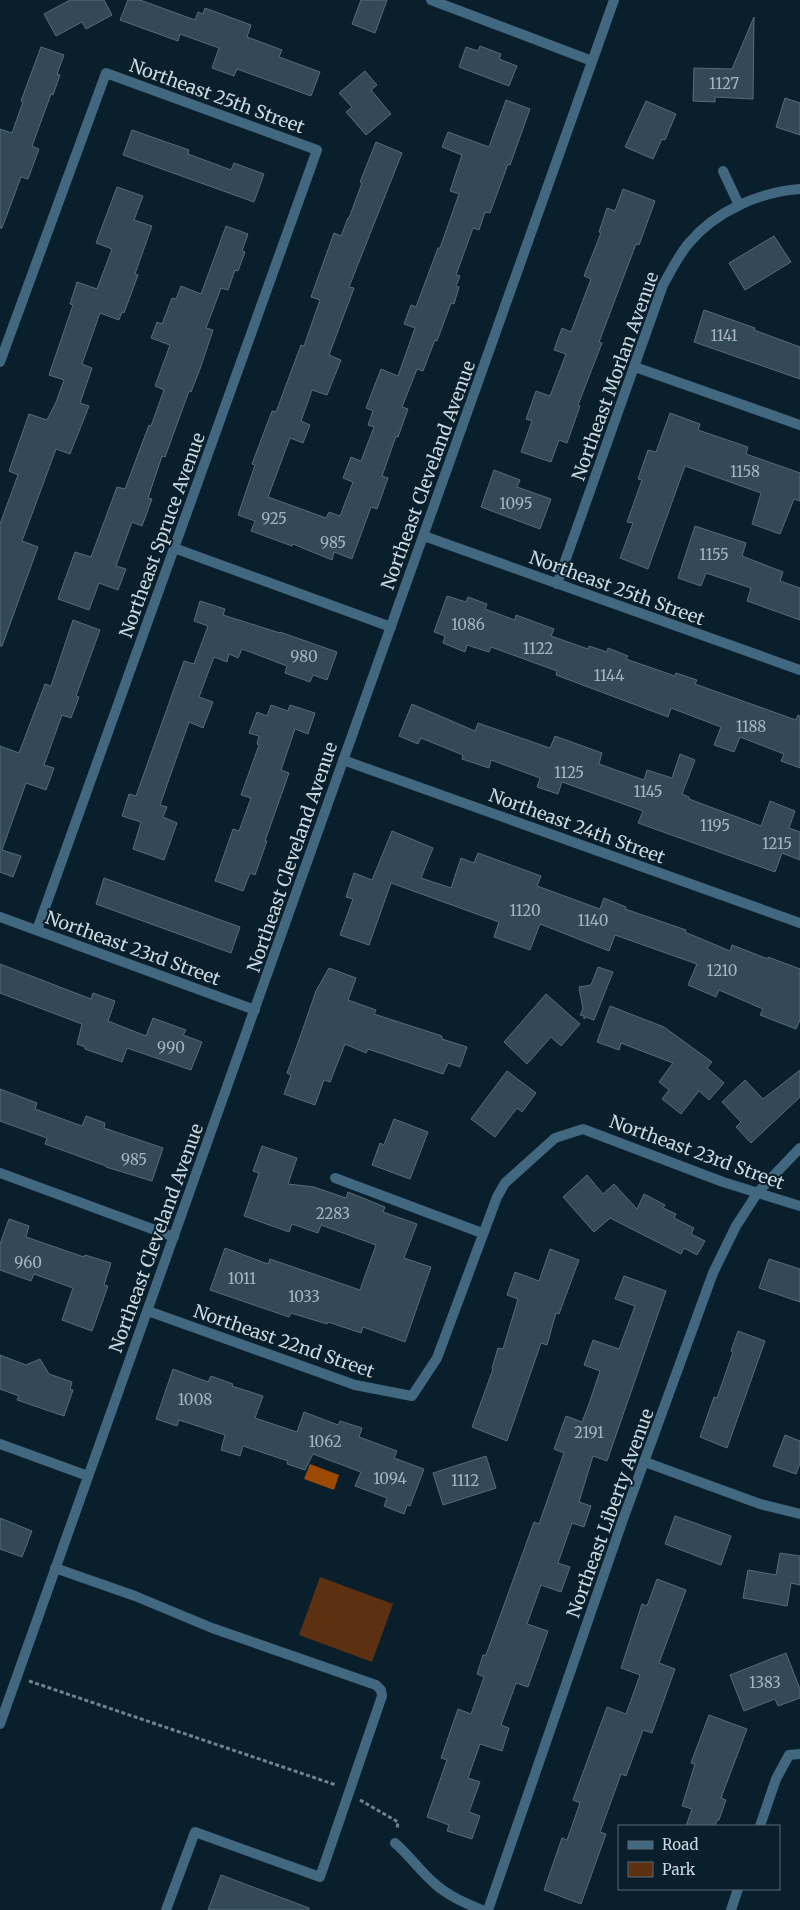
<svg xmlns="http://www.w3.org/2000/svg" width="800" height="1910" viewBox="0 0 800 1910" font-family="Merriweather,serif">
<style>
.green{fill:#5d3012}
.water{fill:#9c4a02}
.building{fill:#334957;stroke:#556c7b}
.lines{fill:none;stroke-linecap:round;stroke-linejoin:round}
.path{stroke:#73838e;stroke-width:3;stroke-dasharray:4 2.5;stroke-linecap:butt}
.service{stroke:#426880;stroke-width:10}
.minor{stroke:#426880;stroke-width:10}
.tertiary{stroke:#426880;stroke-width:10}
.labels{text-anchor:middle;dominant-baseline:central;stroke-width:4;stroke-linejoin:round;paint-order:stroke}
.number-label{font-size:15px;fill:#a5b4be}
.street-label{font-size:18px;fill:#cbd8e0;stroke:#0a1f2c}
</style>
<rect width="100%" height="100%" fill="#0a1f2c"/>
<path class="green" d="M320,1577L393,1604L372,1662L299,1635Z"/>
<path class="water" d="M310,1464L339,1475L334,1490L304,1479Z"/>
<g class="building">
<path d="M70,0H104L112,15L86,29L82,22L56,36L44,14Z"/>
<path d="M128,0H140L195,20L198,12L203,14L205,8L251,25L247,37L282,50L279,57L320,72L311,96L237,69L234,76L212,68L219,48L180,34L178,41L120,20Z"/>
<path d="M361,0H387L375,33L352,24Z"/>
<path d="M754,17L753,99L715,97V102L693,101L694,68L732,69Z"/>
<path d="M480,46L501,54L499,59L517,66L509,86L459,67L466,47L478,51Z"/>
<path d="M41,47L64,55L57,74L60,75L53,95L51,94L32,146L39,149L28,179L21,177L2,228H0V129L12,133L23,102L21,101Z"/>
<path d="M365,71L377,85L371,90L391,114L366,135L346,112L352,107L339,93Z"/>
<path d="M785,98L800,103V135L776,127Z"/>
<path d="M506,100L530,109L510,165L508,164L490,213L485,212L479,230L473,228L456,275L460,276L456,286L459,287L454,304L451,303L437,341L435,340L423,371L417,369L402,407L408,409L398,437L396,436L382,476L388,478L377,509L371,507L352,559L334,552L332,560L293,544L292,546L251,531L255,521L238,515L255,465L252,464L272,411L276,412L301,345L304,346L320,300L311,297L334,233L341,236L348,218H349L362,183L360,182L376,142L402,153L349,287L354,288L329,355L341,360L327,395L312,390L301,421L310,425L303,443L290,438L268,497L326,518L329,512L340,516L353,482L343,478L351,457L361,461L374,427L368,425L373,411L366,408L381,369L398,376L415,328L404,324L411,305L416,307L438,248H440L459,194L450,191L462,155L442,147L448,132L489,147Z"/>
<path d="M646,101L676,114L665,140L662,139L653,159L625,147Z"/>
<path d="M132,130L189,150L188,154L231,170L234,163L264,174L254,202L123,155Z"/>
<path d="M117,187L143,196L134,220L152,226L135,274L138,275L124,313L122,312L119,320L100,313L82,364L92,368L80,403L89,406L70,454L56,449L22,541L38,547L2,646H0V524L18,475L9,471L29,414L47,420L56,402L64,380L49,375L73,305L70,304L77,282L97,289L112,249L96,243Z"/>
<path d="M623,189L655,201L639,245L636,244L599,342L602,343L578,405L580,406L567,443L559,440L551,462L521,452L532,421L526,419L536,391L550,396L566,354L554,350L562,328L571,332L591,279L584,276L601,233L599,232L607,208L615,211Z"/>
<path d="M226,226L248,234L242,251L245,252L238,271L235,270L228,290L221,288L206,328L213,330L200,369L191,392L189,391L165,457L162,456L148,498L152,499L142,526L132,522L116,566L126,569L118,590L99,583L89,610L58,599L75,552L91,557L117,487L125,489L149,425L151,426L164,390L155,386L170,345L151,338L157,322L162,324L172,298L176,299L181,286L201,294Z"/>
<path d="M774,236L791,262L745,290L729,263Z"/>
<path d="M704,310L755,328L754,330L800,347V379L694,342Z"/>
<path d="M670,413L700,424L698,430L748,447L746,454L800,473V501L794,499L780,534L752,524L761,493L685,466L648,569L620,558L633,523L627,522L642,480L638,479L648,450L656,452Z"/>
<path d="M494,470L520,480L517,487L551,499L540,529L481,507Z"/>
<path d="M695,526L746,543L742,556L783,572L780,581L800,588V620L747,601L751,588L706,573L701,586L678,578Z"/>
<path d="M447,596L466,602L468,597L487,604L485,609L515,620L516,615L554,629L551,636L588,649L589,646L607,652L608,648L628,656L626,659L675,676L676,673L697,680L695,684L796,720L798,715L800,716V768L781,761L784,754L740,737L734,752L714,745L721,727L671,708L668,717L556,675L557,671L491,647L489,652L467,645L465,652L443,643L445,636L434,632Z"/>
<path d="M200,601L225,609L223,615L280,633V632L337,652L327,680L313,675L310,682L285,673L287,666L242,649L238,658L229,654L227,662L214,657L199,697L213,702L203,728L189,722L160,805L167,807L163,817L177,823L164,860L133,849L141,822L122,816L129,794L136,796L184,661L194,664L208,626L194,621Z"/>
<path d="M73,620L100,630L76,696L79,697L71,718L62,715L44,765L54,768L46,790L26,783L2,850L21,856L13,877L0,872V746L19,753L45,684L51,686Z"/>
<path d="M412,704L475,731L478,723L550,748L555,736L602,753L599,764L644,780L647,770L672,778L680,754L695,760L682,794L689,797V799L761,826L770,801L795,811L789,828L800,832V860L782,853L775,872L638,823L643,811L618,802L562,782L558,794L537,787L540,778L491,760L489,768L462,759L463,755L421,738L418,744L399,736Z"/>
<path d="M271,705L288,711L290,705L315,713L308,734L295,729L281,770L289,773L265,841H267L255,875L250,873L243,891L215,881L233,829L239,831L251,798L241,795L259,745L257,744L259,736L249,733L257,712L267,716Z"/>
<path d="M392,831L433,848L421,878L451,888L461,858L474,863L478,853L541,876L537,886L600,909L604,898L626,907L625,909L686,930L685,932L730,951L732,945L768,959V957L800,969V1020L796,1029L760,1015L763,1009L719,990L716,997L688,985L697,964L615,935L609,951L540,924L530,950L494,937L499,922L391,883L369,945L340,935L353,899L346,897L354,873L372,880Z"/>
<path d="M104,878L240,927L231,953L96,904Z"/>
<path d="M0,964L91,999L93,993L115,1001L108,1021L146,1036L153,1018L186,1030L183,1035L202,1042L191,1070L127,1048L122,1062L85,1049V1047L77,1044L82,1024L0,993Z"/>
<path d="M598,967L613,972L594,1020L586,1017L584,1019V1016L580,1015L583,1009L579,987L591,985Z"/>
<path d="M329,968L356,978L348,1000L376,1010L374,1014L442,1036V1039L467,1047L460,1067L448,1063L443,1074L368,1049L366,1053L345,1044L330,1082L324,1080L315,1105L284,1094L291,1075L287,1073L299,1040L316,991Z"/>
<path d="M546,994L580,1024L561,1046L551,1037L527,1064L504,1042Z"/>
<path d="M610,1006L664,1027L712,1062L707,1068L724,1083L709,1100L699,1091L681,1114L662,1099L669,1090L659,1082L673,1063L621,1043L619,1050L597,1042Z"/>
<path d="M800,1070V1097L751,1143L736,1127L741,1122L722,1102L745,1080L763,1099Z"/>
<path d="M507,1071L536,1093L522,1112L517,1108L495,1137L471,1119Z"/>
<path d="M0,1089L37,1103L35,1109L82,1126L86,1116L105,1123L104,1128L163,1148L152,1181L106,1167V1166L45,1144L47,1138L0,1121Z"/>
<path d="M394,1119L428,1132L410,1179L372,1165L380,1143L384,1145Z"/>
<path d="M262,1146L297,1158L288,1184L314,1187L346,1198L348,1192L385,1207L383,1212L417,1224L404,1258L431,1267L405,1342L363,1327L361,1333L328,1322L327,1324L291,1313L289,1317L210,1290L225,1248L268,1264L270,1259L360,1290L376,1245L321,1225L318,1233L292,1224L289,1232L244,1216L259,1173L253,1171Z"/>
<path d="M587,1175L603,1194L614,1184L637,1209L644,1194L665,1205L663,1208L676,1214L674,1218L694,1228L691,1234L705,1241L697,1255L684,1248L681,1254L610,1218L594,1232L563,1197Z"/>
<path d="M9,1219L29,1226L26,1237L84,1257L85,1255L111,1263L104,1285L108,1286L92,1331L62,1320L73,1288L34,1274L31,1281L0,1270V1244Z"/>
<path d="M550,1249L579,1260L559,1314L556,1313L547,1345L541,1343L507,1441L472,1427L493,1369L492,1368L498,1348L503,1349L518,1299L507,1295L515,1272L539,1281Z"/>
<path d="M769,1259L800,1269V1302L759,1288Z"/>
<path d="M624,1276L666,1291L607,1461L593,1456L579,1502L591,1506L584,1527L572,1523L558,1563L570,1567L561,1592L541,1585L527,1624L548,1631L528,1687L516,1683L501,1725L509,1728L502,1751L480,1744L468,1778L480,1782L469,1812L480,1816L472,1839L447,1831L449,1825L427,1817L447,1760L441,1758L458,1709L471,1714L484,1677L477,1674L483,1655H486L534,1522L539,1524L564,1453L554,1449L566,1416L582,1422L589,1404L600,1371L584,1365L593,1340L619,1349L635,1306L615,1299Z"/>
<path d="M738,1331L765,1341L727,1448L700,1437L714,1397L717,1398L733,1352L731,1351Z"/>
<path d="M0,1355L26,1365L40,1359L49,1374L72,1382L70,1389L73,1390L64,1416L17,1400L19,1396L0,1389Z"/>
<path d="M173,1369L208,1382L211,1376L233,1384L232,1386L263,1396L255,1418L297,1432L304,1412L338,1425L340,1421L362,1428L359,1437L397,1451L394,1458L424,1469L410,1506L407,1505L404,1514L384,1506L387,1498L355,1486L361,1472L313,1454L305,1470L287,1464L288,1461L243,1446L240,1456L221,1450L225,1435L179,1420L177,1426L156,1419Z"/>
<path d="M785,1435L800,1441V1463L796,1474L773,1466Z"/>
<path d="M486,1456L496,1488L443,1505L433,1473Z"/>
<path d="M675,1516L731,1536L721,1565L665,1544Z"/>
<path d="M0,1518L32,1531L22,1557L0,1549Z"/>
<path d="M780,1553L800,1556V1585L791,1583L787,1606L743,1598L748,1570L776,1575Z"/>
<path d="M657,1579L686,1590L659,1663L675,1669L652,1733L643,1730L626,1776L621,1774L600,1832L606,1834L581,1904L544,1890L562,1838L567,1840L580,1803L573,1800L607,1707L626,1714L640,1675L621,1668L642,1604L647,1606Z"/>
<path d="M786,1653L800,1689V1698L778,1706L775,1699L744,1711L730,1675Z"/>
<path d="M709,1715L747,1729L721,1798L726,1800L719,1820H717L715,1826H686L692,1809L682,1806L695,1764L691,1763Z"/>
<path d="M221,1875L309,1908V1910H208Z"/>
</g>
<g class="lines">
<g class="path">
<path d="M29,1681L336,1785"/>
<path d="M360,1800L398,1822L397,1829"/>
</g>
<g class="service">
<path d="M431,0L592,61"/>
<path d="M335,1178L482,1233"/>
<path d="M55,1568L135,1596L212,1628L376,1685L381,1690L382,1696L320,1877L195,1832L166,1910"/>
</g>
<g class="minor">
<path d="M723,171L739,205"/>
<path d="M0,362L106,73L317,150L37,930"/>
<path d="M635,367L800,425"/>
<path d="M424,536L800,670"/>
<path d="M174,548L391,627"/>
<path d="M557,584L663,285C671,271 678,256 689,243C716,211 759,192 800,189"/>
<path d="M343,760L800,923"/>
<path d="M0,917L255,1010"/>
<path d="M0,1173L174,1237"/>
<path d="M148,1311L355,1385L412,1396L437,1358L497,1197L505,1183L555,1138L583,1129L723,1182L800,1206"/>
<path d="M0,1444L88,1476"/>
<path d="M645,1462L760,1504L800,1514"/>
<path d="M760,1826L776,1779L789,1755L800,1754"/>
<path d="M395,1843C409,1855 420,1871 434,1883C448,1896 465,1903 482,1910"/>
<path d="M488,1910L621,1525L713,1273L736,1226L758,1192L800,1148"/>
<path d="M731,1910L738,1889"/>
</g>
<path class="tertiary" d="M0,1724L614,0"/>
</g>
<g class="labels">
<g class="number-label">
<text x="724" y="83">1127</text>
<text x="724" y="335">1141</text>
<text x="745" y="471">1158</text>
<text x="516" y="503">1095</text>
<text x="274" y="518">925</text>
<text x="333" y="542">985</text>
<text x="714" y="554">1155</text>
<text x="468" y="624">1086</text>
<text x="538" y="648">1122</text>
<text x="304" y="656">980</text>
<text x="609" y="675">1144</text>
<text x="751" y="726">1188</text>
<text x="569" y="772">1125</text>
<text x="648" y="791">1145</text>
<text x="715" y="825">1195</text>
<text x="777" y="843">1215</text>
<text x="525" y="910">1120</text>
<text x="593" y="920">1140</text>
<text x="722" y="970">1210</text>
<text x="171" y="1047">990</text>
<text x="134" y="1159">985</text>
<text x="333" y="1213">2283</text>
<text x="28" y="1262">960</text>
<text x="242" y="1278">1011</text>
<text x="304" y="1296">1033</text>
<text x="195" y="1399">1008</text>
<text x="589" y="1432">2191</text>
<text x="325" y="1441">1062</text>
<text x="390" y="1478">1094</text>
<text x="465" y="1480">1112</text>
<text x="765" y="1682">1383</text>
</g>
<g class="street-label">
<text transform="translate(217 96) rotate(20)">Northeast 25th Street</text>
<text transform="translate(615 376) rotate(-70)">Northeast Morlan Avenue</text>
<text transform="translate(428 475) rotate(-70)">Northeast Cleveland Avenue</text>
<text transform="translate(162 535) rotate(-70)">Northeast Spruce Avenue</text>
<text transform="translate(617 588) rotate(20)">Northeast 25th Street</text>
<text transform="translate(577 826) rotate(20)">Northeast 24th Street</text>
<text transform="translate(292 857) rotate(-71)">Northeast Cleveland Avenue</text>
<text transform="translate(133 948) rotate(20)">Northeast 23rd Street</text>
<text transform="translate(697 1152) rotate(20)">Northeast 23rd Street</text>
<text transform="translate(156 1238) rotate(-70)">Northeast Cleveland Avenue</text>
<text transform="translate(284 1341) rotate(19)">Northeast 22nd Street</text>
<text transform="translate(610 1513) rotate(-70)">Northeast Liberty Avenue</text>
</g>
</g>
<rect x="618" y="1825" width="162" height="65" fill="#0a1f2c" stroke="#576974"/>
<rect x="628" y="1841" width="25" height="8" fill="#426880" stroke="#576974"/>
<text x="662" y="1850" font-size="15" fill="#cbd8e0">Road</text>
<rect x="628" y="1862" width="25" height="15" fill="#5d3012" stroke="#576974"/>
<text x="662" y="1875" font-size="15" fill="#cbd8e0">Park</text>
</svg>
